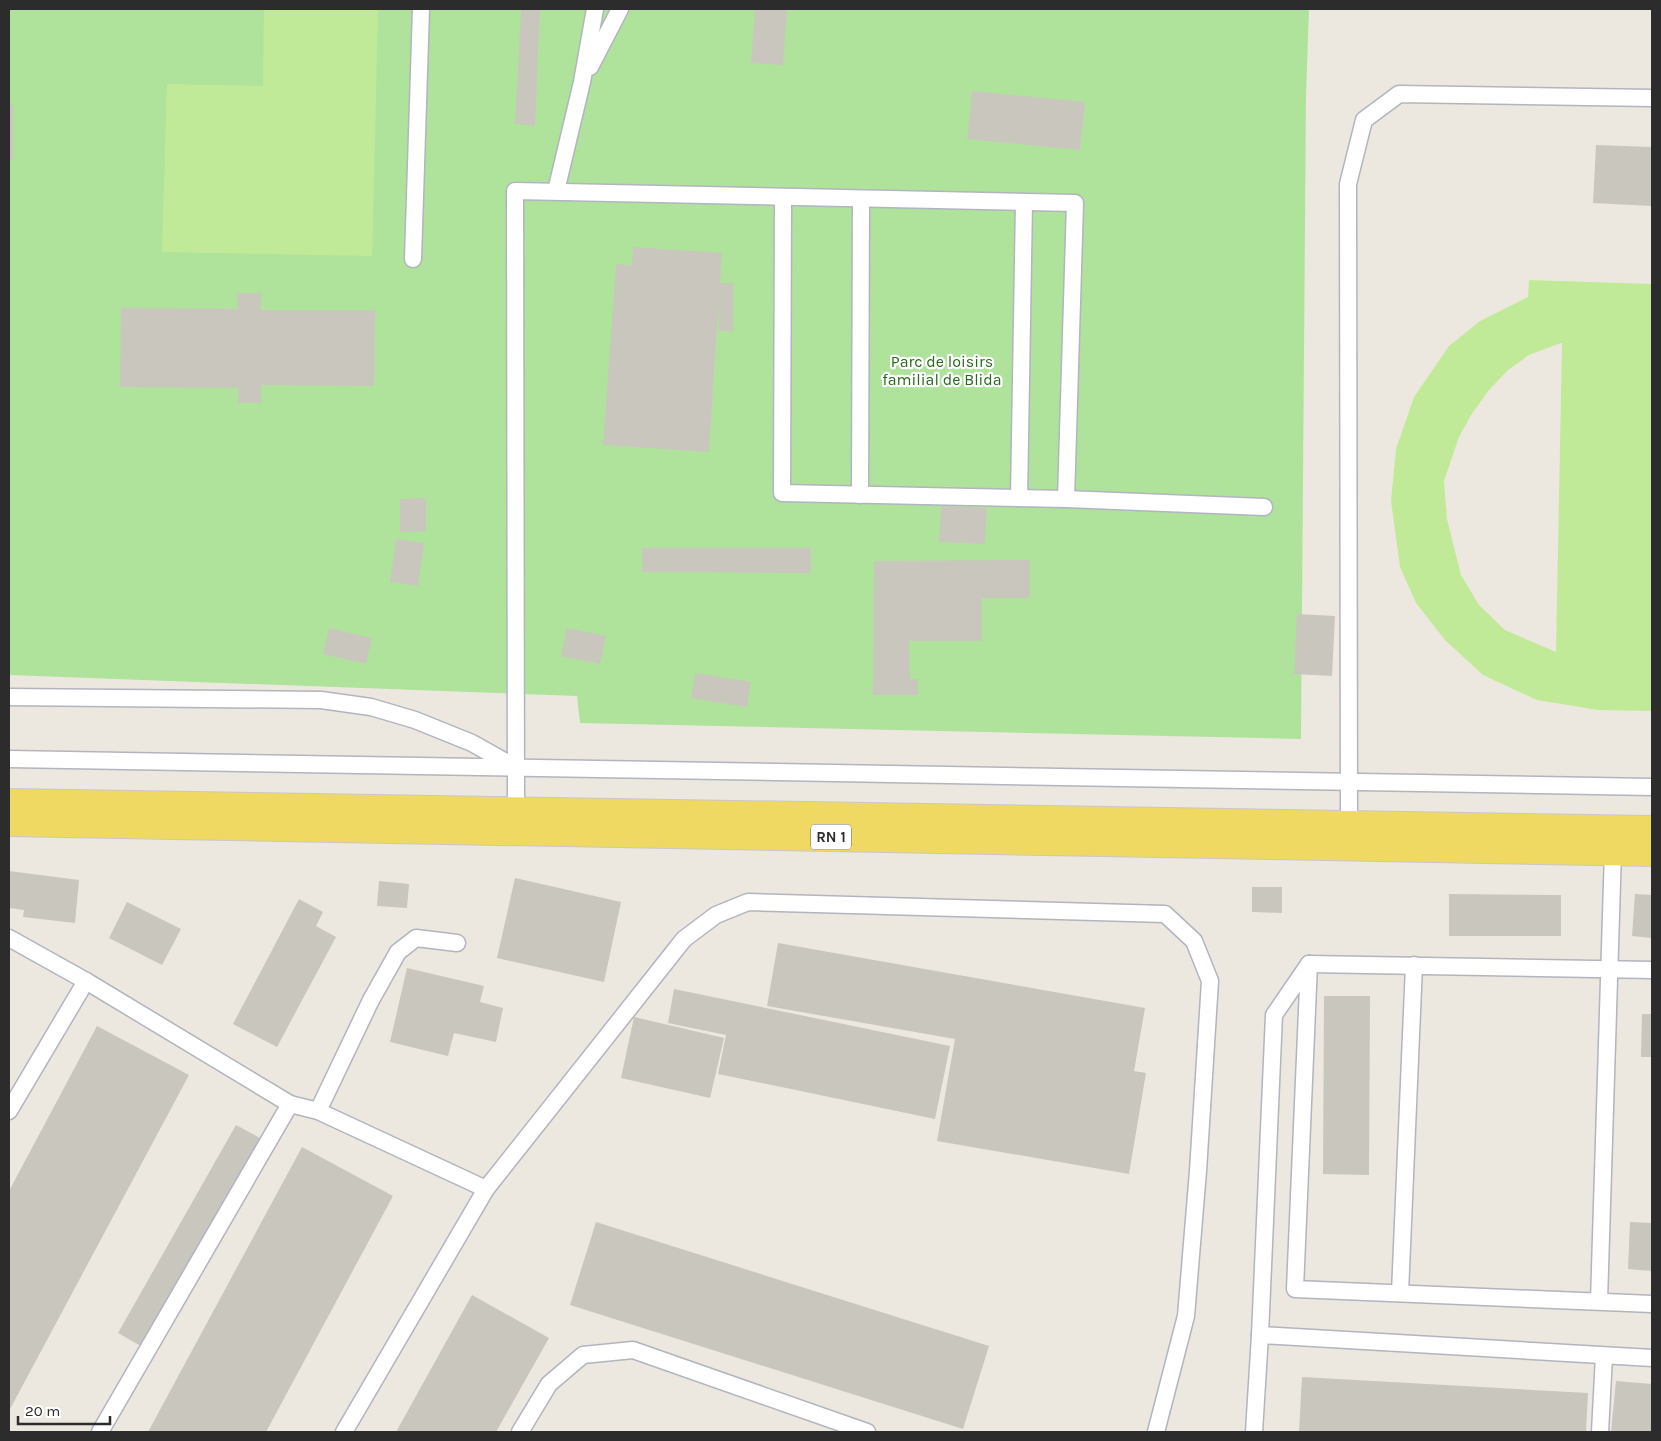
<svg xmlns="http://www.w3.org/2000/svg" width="1661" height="1441" viewBox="0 0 1661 1441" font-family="Karla,sans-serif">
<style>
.green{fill:#afe39c}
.pitch{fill:#c1ea98;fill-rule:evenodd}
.building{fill:#c9c6bd}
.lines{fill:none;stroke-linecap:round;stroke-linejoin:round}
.service-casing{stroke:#b2b4bf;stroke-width:19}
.primary-casing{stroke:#c8c8c8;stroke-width:30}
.service{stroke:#fff;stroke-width:16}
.primary{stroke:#efd962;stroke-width:28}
.labels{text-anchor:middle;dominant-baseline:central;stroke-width:4.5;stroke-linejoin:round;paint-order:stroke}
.shield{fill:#fff;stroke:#6b6b6b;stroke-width:1}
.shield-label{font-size:15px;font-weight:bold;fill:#2c2c2c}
.park-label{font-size:16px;fill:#266a1c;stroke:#fff}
</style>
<rect width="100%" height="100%" fill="#ede8df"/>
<path class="green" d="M9,9H1309L1306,95L1301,739L580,723L577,696L9,675Z"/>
<g class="pitch">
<path d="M264,9H378L372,256L162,252L167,84L263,86Z"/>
<path d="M1529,280L1652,284V711L1598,710L1537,700L1483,675L1445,640L1416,603L1400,567L1391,501L1396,449L1414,397L1449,346L1480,321L1528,297ZM1561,343H1562L1556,652L1505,630L1479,605L1461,575L1447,519L1444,481L1459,437L1471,415L1489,390L1508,370L1529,355Z"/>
</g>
<g class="building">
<path d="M521,9H540L535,126L515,124Z"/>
<path d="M755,9H787L783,65L751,63Z"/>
<path d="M972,91L1085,102L1080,150L967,139Z"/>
<rect x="9" y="105" width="4" height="55"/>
<path d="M1596,145L1652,147V206L1593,203Z"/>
<path d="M633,247L722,253L720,283H733V331H719L718,310L709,452L603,445L616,264L632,265Z"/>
<path d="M237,293H261V310H375L374,386L261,385V403H238L239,388L120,387L121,308L237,309Z"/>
<path d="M426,498V531L400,532V499Z"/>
<path d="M941,506L987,508L985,544L939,542Z"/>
<path d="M396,539L424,543L418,586L390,582Z"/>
<path d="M642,548H811V573L642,572Z"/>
<path d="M1030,560V598H982V641H909L910,679H918V695H873L874,561Z"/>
<path d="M1297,614L1335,616L1332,676L1294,674Z"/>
<path d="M329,628L372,638L366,664L323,654Z"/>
<path d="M567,628L606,636L600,664L561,656Z"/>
<path d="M695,673L751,682L747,707L691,698Z"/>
<path d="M9,871L79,880L75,923L23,917L24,910L9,908Z"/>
<path d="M515,878L621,902L604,982L497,958Z"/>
<path d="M379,881L409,884L407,908L377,906Z"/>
<path d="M1252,887H1282V913L1252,912Z"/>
<path d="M1449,894L1561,895V936H1449Z"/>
<path d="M1635,894L1652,895V938L1632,936Z"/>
<path d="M299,899L323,912L316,926L336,937L277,1047L233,1024Z"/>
<path d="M127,902L181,929L162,965L109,938Z"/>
<path d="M778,943L1145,1008L1134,1071L1146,1073L1129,1174L937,1141L955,1039L767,1006Z"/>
<path d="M407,968L484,986L480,1002L503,1008L496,1042L454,1033L448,1056L390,1042Z"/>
<path d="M674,989L950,1046L935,1119L718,1074L726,1035L668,1023Z"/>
<path d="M1324,996H1370L1369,1175L1323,1174Z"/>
<path d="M1642,1014H1652V1057H1641Z"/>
<path d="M634,1017L724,1038L710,1098L621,1078Z"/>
<path d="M97,1026L189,1075L9,1411V1191Z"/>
<path d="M236,1125L271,1144L153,1353L118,1333Z"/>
<path d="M302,1147L393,1196L266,1432H148Z"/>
<path d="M596,1222L989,1346L963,1429L570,1305Z"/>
<path d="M1630,1222L1652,1223V1271L1628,1269Z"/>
<path d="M472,1295L549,1338L496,1432H396Z"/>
<path d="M1302,1377L1588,1393L1586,1432H1299Z"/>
<path d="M1616,1381L1652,1384V1432H1611Z"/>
</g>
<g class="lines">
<g class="service-casing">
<g id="service">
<path d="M590,67L620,9"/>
<path d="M556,191L582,82L595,9"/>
<path d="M783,197L782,493L1066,499L1264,507"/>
<path d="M413,259L421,9"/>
<path d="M860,495L861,199"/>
<path d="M1019,498L1024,202"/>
<path d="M9,697L321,700L371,707L415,720L472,743L513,766"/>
<path d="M9,759L1652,787"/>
<path d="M516,811L515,191L1075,203L1066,499"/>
<path d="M1349,825L1348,184L1364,120L1399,94L1652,98"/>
<path d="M9,938L86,981L290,1104L318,1111L486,1189"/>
<path d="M1309,964L1295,1289L1652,1304"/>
<path d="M1309,964L1652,970"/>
<path d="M9,1111L86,981"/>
<path d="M318,1111L371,1000L398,952L416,938L457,943"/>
<path d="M1400,1293L1414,965"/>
<path d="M1599,1301L1613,851"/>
<path d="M1260,1335L1652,1358"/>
<path d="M100,1432L290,1104"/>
<path d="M344,1432L486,1189L684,939L716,915L748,902L1165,914L1194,941L1210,981L1198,1171L1186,1316L1156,1432"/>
<path d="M520,1432L549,1384L583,1355L633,1350L867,1432"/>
<path d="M1254,1432L1260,1335L1274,1015L1309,964"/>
<path d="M1600,1432L1604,1356"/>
</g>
</g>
<g class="primary-casing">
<g id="primary">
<path d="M9,803L1652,830"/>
<path d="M9,822L1652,852"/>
</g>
</g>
<use href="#service" class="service"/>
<use href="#primary" class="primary"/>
</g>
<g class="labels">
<rect class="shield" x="811" y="824.5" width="40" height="25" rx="4"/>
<g class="shield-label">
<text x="831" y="837">RN 1</text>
</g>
<g class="park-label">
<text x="942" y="361">Parc de loisirs<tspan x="942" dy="18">familial de Blida</tspan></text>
</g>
</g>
<rect width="1661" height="1441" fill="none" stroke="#2c2c2c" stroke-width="20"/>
<path d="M18 1416v8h92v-8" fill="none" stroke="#2c2c2c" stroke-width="2.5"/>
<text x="25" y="1416" font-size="15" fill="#2c2c2c" stroke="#ffffff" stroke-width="4" paint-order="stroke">20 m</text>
</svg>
